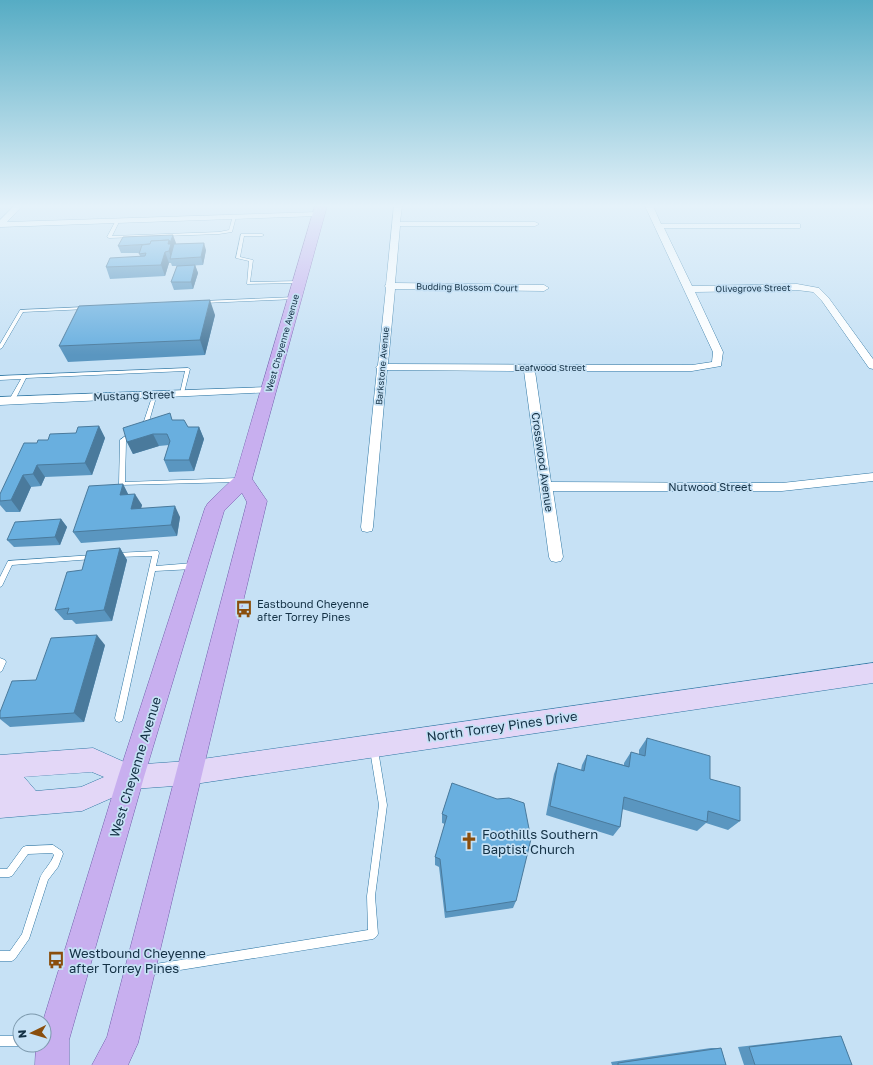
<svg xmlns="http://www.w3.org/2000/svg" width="873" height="1065" viewBox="0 0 873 1065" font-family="'Golos Text',sans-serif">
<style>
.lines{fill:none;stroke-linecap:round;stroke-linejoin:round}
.service-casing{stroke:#3077a4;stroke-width:1}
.minor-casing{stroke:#3077a4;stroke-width:1}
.secondary-casing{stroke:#3077a4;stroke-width:1}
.primary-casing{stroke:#715fac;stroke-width:1}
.service{fill:#fff;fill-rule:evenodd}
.minor{fill:#fff;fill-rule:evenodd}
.secondary{fill:#e3d7f7;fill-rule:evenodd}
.primary{fill:#c8afef;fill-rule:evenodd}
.wall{fill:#5a96c0}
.shaded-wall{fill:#4a7a9c}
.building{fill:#69afdf;stroke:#4a7a9c}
.labels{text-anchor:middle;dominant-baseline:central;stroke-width:3.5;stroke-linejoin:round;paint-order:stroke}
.far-street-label{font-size:9px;fill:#133044;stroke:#c6e1f5}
.street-label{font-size:11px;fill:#133044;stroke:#c6e1f5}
.poi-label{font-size:11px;fill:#133044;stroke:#c6e1f5;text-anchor:start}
.near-street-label{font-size:13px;fill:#133044;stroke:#c6e1f5}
.near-poi-label{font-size:13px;fill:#133044;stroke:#c6e1f5;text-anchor:start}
</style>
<rect width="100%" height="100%" fill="#c6e1f5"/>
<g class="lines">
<g class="service-casing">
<g id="service">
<path d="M233,216L236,217L232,232L219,234L109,238L107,237L115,222L117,221L119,222L112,236L219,232L229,230Z"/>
<path d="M241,234H262L264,235L262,236H244L240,257L253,260L250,282L299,281L301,282L300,283L247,284L249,261L236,258Z"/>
<path d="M295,297H296V299L204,303L202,302L204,301Z"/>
<path d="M85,307L87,308V309L23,312L2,348L0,349V344L20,310Z"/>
<path d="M188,368L190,369L184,393L182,395L180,393L185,371L26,378L15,400L12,402L9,400L21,379L0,380V376Z"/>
<path d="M155,392L157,394L148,425L144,428H140L139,427L143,424L153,394Z"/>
<path d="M131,432L133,433L134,434L133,435L126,441L125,482L238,478L241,480L238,482L120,485L119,484L120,440Z"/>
<path d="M156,551H158L159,553L156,566L193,563L195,564L196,566L195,568L193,569L155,571L123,718L122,721L119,722L116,721L115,718L152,556L116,557H114L113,555L114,553H116Z"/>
<path d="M93,555H95L96,557L95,559H93L12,565L2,586L0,587V577L8,561Z"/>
<path d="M0,658L5,660L6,662L2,671L0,672Z"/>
<path d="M374,746L377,747L378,750L387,805L375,896L378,934L376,937L373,939L149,975L146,973L144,970L146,967L149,965L368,930L367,896L379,805L370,750L371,747Z"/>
<path d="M53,845L62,851L63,854L58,867L48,880L29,939L15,959L12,961H0V951H10L22,934L40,878C43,870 51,864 54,855L52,853L28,854L12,876L9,877H0V869H7L23,847L26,846Z"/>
<path d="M0,1036H20V1045H22L20,1046H0Z"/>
</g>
</g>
<g class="minor-casing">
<g id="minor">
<path d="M14,206H22L7,222L318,212L322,214L318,216L0,227V220Z"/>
<path d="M394,206H402L400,222H535L539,224L535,226H400L395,283L544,285L549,288L544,291L395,289L388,364L692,365L712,362L713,352L645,206H653L661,224H800V228H664L692,286L797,284L819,288L828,297L873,359V369L869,368L822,301L813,292L797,290L695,292L723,352L721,366L692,371H535L551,482L782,483L873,473V481L782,491H553L563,557L561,561L556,562L551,561L549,557L524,371L387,370L373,527L372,531L367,532L362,531L361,527L377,369L376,367L378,365L386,288L385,286L386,284Z"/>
<path d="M269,387L273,388L274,390L273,392L0,405V397Z"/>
</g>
</g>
<g class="secondary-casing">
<path id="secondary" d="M873,663V683L188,785L132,789L82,811L0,818V755L93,748L131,765L188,761ZM92,772L104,777L81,787L36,791L24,777Z"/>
</g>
<g class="primary-casing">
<path id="primary" d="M315,206H327L252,479L267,501L138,1043L128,1065H92L107,1037L247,502L242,493L224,511L144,777L69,1040V1065H35L36,1045H44V1021H43L118,777L205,508L208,503L235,477Z"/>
</g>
<use href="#service" class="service"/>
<use href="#minor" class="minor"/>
<use href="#secondary" class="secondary"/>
<use href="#primary" class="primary"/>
</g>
<g class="wall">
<path d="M176,243L175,244L206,250L203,265L183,266L195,265L198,273L193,289L174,290L171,282L177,266H172L171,263H169L165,276L110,279L106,267L140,256L139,253H121L118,246Z"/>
<path d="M215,315L205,355L68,362L59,346Z"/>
<path d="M172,420L188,427H199L204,439L194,471L169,472L164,460L169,445L159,446L133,454L127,442Z"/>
<path d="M99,426L105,438L92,475L45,477L41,486L31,487L20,512H6L0,505V494L37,443L76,433Z"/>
<path d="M123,484L128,494L142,505L141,508L180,517L177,536L81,543L73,532Z"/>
<path d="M61,519L67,527L60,545L14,547L7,540Z"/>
<path d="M120,548L127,560L112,621L76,624L72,620H64L55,610Z"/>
<path d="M105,645L84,722L10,727L0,719V712L36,680Z"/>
<path d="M647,738L710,779L740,821L728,830L706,823L697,831L622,809L620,827L613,836L546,815L554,774L558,763L581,770L582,765L587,755L624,765V763L631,752L639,755V750Z"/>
<path d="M452,783L516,901L513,908L445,918L439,867L435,865V857L445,824L442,823V814Z"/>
<path d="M841,1036L852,1065H744L738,1047L827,1037Z"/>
<path d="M711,1048H721L726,1065H612L611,1062Z"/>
</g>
<g class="shaded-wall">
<path d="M173,235L176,243L171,258L169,251L168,244L169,240Z"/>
<path d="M204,243L206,250L203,265L201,257Z"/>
<path d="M165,252L169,263L165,276L161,265Z"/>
<path d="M195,265L198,273L193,289L191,282Z"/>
<path d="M210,300L215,315L205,355L200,340Z"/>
<path d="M99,426L105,438L92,475L85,463Z"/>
<path d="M199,427L204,439L194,471L189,460Z"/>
<path d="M153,434L159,446L133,454L127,442Z"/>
<path d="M37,465L45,477L41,486L33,474Z"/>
<path d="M23,475L31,487L20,512L11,500Z"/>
<path d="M123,484L129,496L120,495Z"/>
<path d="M135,494L142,505L138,520L131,509Z"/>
<path d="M175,506L180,517L177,536L171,525Z"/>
<path d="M61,519L67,527L60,545L55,537Z"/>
<path d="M120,548L127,560L112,621L104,610Z"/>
<path d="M97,635L105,645L84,722L74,713Z"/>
</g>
<g class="building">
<path d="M173,235L170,243L169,240L151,241L150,244L118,246L123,237Z"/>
<path d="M169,240L168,244H171L169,251L165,252L161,265L106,267L110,258L145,256L146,253L139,254L142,245L150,244L151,241Z"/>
<path d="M204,243L201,257L170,259L174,244Z"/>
<path d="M195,265L191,282H171L177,266Z"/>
<path d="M210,300L200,340L59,346L79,306Z"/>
<path d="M170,413L172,420H184L188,427H199L189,460H164L170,441L167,434H153L127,442L123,428Z"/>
<path d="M99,426L85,463L37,465L33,474L23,475L11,500L0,501V494L24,443H37L38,440H48L50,434L76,433L78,427Z"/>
<path d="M123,484L120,495L135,494L131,509L175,506L171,525L73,532L89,486Z"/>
<path d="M61,519L55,537L7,540L15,522Z"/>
<path d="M120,548L104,610L67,614L69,608L55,610L67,572L82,570L87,551Z"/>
<path d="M97,635L74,713L0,718V712L12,681L36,680L51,638Z"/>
<path d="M647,738L710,756V779L740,787V821L708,811L707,822L624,797L620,827L550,806L558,763L584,771L587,755L629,767L631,752L645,756Z"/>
<path d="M452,783L497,799L509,798L524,803L531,839L516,901L446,912L440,859L435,857L447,816L442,814Z"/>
<path d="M841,1036L852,1065H755L749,1047Z"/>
<path d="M721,1048L726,1065H618V1063Z"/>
</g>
<linearGradient id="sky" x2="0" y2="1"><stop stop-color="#56acc4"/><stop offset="0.58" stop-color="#e5f2fa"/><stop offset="1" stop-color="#e5f2fa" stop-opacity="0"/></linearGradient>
<rect width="873" height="355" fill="url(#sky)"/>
<defs>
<g id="bus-bare" transform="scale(1.38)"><path d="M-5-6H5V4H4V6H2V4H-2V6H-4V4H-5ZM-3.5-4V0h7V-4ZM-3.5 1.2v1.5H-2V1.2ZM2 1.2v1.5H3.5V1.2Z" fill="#8a4e0c" stroke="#c6e1f5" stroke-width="2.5" paint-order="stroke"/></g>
<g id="church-bare" transform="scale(1.38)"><path d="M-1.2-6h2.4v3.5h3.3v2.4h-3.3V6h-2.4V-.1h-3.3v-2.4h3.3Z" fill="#8a4e0c" stroke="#c6e1f5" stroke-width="2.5" paint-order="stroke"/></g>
</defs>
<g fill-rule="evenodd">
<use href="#bus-bare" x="244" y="609"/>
<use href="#church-bare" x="469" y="841"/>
<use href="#bus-bare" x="56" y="960"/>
</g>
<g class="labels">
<g class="far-street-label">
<text transform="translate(467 287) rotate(1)">Budding Blossom Court</text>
<text transform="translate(753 288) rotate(-1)">Olivegrove Street</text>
<text transform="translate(282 343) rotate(-74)">West Cheyenne Avenue</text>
<text transform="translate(382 366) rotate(-85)">Barkstone Avenue</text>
<text x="550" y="367">Leafwood Street</text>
</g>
<g class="street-label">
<text transform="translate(134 395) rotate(-2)">Mustang Street</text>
<text transform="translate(543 462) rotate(82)">Crosswood Avenue</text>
<text x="710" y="486">Nutwood Street</text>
</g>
<g class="poi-label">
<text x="257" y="603">Eastbound Cheyenne<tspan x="257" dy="13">after Torrey Pines</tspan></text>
</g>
<g class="near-street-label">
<text transform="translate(502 726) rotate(-8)">North Torrey Pines Drive</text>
<text transform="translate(135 767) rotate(-73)">West Cheyenne Avenue</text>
</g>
<g class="near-poi-label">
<text x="482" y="834">Foothills Southern<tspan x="482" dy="15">Baptist Church</tspan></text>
<text x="69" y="953">Westbound Cheyenne<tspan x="69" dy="15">after Torrey Pines</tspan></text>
</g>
</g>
<g transform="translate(32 1033) rotate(265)"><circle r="19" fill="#c6e1f5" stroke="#7e9aae"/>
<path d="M0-3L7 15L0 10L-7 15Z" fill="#8a4e0c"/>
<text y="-6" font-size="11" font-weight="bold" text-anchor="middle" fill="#133044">N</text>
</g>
</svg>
